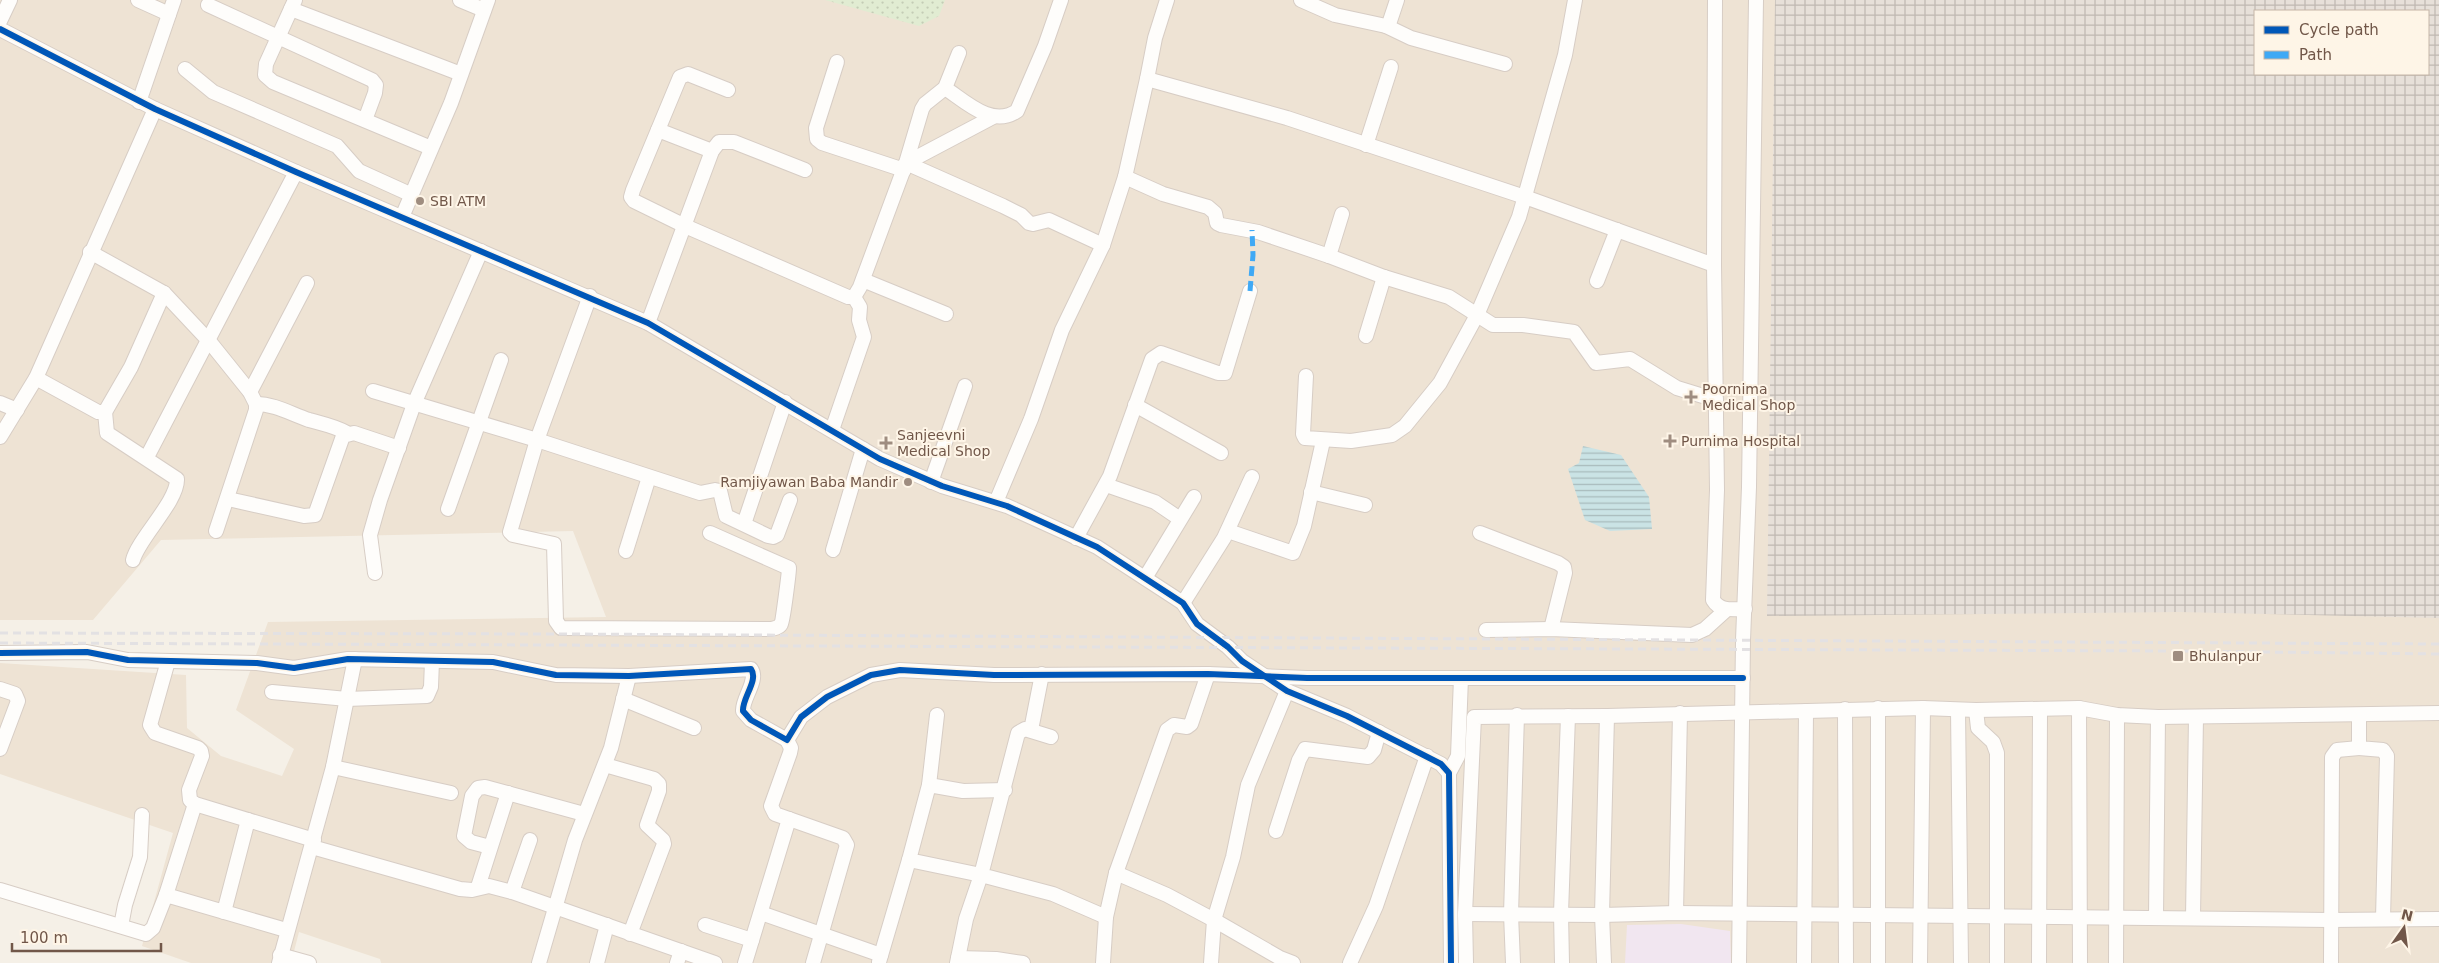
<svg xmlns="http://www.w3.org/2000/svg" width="2439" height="963" viewBox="0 0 2439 963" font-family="'DejaVu Sans',sans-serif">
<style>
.residential{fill:#eee3d4;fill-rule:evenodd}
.industrial{fill:url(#industrial-grid);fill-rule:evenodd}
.education{fill:#f1e6f0}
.grass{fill:url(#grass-dots)}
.water{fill:url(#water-rules)}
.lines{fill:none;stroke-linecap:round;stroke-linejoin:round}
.minor-casing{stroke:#d7cdc5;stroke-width:16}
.minor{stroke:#fefdfb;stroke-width:14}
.rail{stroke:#e3e1e3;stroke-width:3;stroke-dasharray:8 5;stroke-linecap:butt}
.quiet{stroke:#3fa9f5;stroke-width:5;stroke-dasharray:10 5;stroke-linecap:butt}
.cycleway-casing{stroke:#fef5e7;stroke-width:9}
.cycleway{stroke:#0057b8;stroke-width:6}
.poi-dot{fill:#9f8d80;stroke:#fef5e7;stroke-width:2}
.labels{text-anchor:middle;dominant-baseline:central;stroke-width:4;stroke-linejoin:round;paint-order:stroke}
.poi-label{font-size:14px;fill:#715749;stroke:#fef5e7;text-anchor:start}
</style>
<defs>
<pattern id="industrial-grid" width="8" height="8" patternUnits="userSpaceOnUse" patternTransform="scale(1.25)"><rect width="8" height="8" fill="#e7e0d9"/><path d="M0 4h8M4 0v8" fill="none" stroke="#c0b8b2"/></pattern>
<pattern id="grass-dots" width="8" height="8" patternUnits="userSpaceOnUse" patternTransform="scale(1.25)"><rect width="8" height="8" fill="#e1ecd2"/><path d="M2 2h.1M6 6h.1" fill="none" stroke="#c4ccb6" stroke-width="1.8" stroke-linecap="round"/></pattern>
<pattern id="water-rules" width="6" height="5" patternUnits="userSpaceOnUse" patternTransform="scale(1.25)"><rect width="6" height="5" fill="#cae3e5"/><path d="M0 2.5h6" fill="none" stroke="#a8bbbc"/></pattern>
</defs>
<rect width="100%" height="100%" fill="#f5f0e7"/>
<path class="residential" d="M0,0H2439V963H381L380,959L299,932L291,963H191L142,946L173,833L0,774V663L186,675L187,728L221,756L282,776L294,749L236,710L268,622L606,617L573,531L161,540L93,620H0ZM2255,11H2428V74H2255Z"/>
<path class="industrial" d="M1775,0H2439V618L2179,612L1767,616ZM2255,11H2428V74H2255Z"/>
<path class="education" d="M1681,924L1730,931L1731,963H1625L1627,925Z"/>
<path class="grass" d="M825,0H945L939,16L919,26Z"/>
<path class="water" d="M1583,446L1621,455L1649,497L1652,529L1610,531L1585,520L1568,469L1579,463Z"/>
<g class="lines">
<g class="minor-casing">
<g id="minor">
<path d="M138,0L169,14"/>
<path d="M295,0L266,64L265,75L273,82L431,148"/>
<path d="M460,0L484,10"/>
<path d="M1301,0L1335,15L1386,26L1389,24L1397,0"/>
<path d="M1715,0L1714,265L1717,490L1713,600C1720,612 1733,609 1745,609"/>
<path d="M208,5L372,80L376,85L375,93L365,120"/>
<path d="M291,9L461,74"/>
<path d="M0,21L10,0"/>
<path d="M1386,26L1411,38L1505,64"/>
<path d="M0,29L155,109L296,172L648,323L880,459L942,486L1007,506L1097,547L1183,603L1197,624L1228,647L1242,661L1287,691L1347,716L1441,764L1449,773L1451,963"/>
<path d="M837,62L816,128L817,139L822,143L904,170"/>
<path d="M185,69L213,92L337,146L359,171L412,195"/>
<path d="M1147,79L1155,38L1167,0"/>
<path d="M945,88C966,102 992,128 1017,111L1045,46L1061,0"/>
<path d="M728,90L688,74L680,77L633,190L631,197L634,201L685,226L848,297H854L860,287L906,163L922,109L925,104L945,88L959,53"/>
<path d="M139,102L174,0"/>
<path d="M658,130L712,151"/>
<path d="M1366,145L1391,67"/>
<path d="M906,163L1003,206L1021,215L1029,223L1033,224L1049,220L1103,245L1125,177L1147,79L1287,118L1525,197L1714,265"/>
<path d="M906,163L993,117"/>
<path d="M1125,177L1163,194L1208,207L1215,213L1217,223L1221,225L1258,232L1329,256"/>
<path d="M1342,214L1329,256L1384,277L1449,297L1493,325H1523L1574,332L1596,363L1630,359L1677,388L1716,400"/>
<path d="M402,217L451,103L488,0"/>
<path d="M90,252L164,293L209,341L250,392L256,404V410L216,531"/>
<path d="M863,280L946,314"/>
<path d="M1597,281L1617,230"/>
<path d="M590,296L537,440L510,532L513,535L554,544L556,621L561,628L771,629C775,628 779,628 781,624C783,621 789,572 789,568L710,533"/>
<path d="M648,323L712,151L719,142H734L805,170"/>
<path d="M1366,336L1384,277"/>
<path d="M1306,376L1303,434L1305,438L1351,441L1392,435L1405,426L1440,383L1477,315L1519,217L1565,55L1575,0"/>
<path d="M36,378L98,412H105L131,367L164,293"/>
<path d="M373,391L537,440L700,493L715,490L720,491L726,516L768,536L773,537L777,535L790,500"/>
<path d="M250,392L307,283"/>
<path d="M0,403L17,410"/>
<path d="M256,404C275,404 291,414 309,420C323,424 335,426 347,433"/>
<path d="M1135,405L1221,453"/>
<path d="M105,412L107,433L177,479C178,501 138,539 133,560"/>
<path d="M832,430L864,337L859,320L860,307L854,297"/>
<path d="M0,437L36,378L155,109"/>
<path d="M147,457L296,172"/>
<path d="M931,482L965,386"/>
<path d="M1106,485L1155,502L1180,519"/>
<path d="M1311,492L1365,505"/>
<path d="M228,499L304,516L315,515L343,436L354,433L399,448"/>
<path d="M996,502L1031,419L1062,330L1103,245"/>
<path d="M448,509L501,360"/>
<path d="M744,524L785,402"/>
<path d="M1228,531L1293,553L1304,526L1323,441"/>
<path d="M1480,533L1558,563L1564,567L1565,573L1551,629"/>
<path d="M1076,538L1110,476L1152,359L1161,353L1218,373H1225L1250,291"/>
<path d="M833,550L863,449"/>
<path d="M626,551L649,477"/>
<path d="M375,573L370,535L380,500L414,404L481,251"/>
<path d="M1145,578L1194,497"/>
<path d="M1183,603L1224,538L1252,477"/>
<path d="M1486,630L1551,629L1692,635L1705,629L1726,610"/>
<path d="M0,653L87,652L128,660L257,663L294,668L348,659L493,662L556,675L629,676L751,669C759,680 742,698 743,711L751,720L787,740L801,717L827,697L871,675L900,670L994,675L1208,674L1307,678H1743"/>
<path d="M168,661L150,725L155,733L198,748L201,751L202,756L189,790L190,800L195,804L314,840"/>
<path d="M0,689L15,694L18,701L0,749"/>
<path d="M272,692L347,699L427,696L431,687L432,661"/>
<path d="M623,699L694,728"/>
<path d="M2079,708L2080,963"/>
<path d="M1845,709L1846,963"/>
<path d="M1958,710L1961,963"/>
<path d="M1976,710L1978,728L1993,742L1997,753V963"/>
<path d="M2359,715V748L2383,750L2387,756L2383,919"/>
<path d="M1031,730L1042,674"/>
<path d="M1051,737L1025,729L1018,733L981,875L1053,894L1106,917"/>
<path d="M787,740L791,748L790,753L771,806L775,814L843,838L847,845L813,963"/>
<path d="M605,765L654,779L659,784V791L647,825L663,840L664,844L630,934"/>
<path d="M333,767L451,793"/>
<path d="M1449,773L1458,756L1461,678"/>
<path d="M929,785L937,715"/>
<path d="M1276,831L1299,760L1305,749L1368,757L1374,750L1379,732"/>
<path d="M312,847L460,889L472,890L489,886L512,892L715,963"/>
<path d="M490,847L471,842L464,836L472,796L478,788L485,787L584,814"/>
<path d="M1116,873L1167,895L1214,920L1280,958L1293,963"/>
<path d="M478,887L508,793"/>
<path d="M0,890L146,934L153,928L166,895L286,930"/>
<path d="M512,892L530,840"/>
<path d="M166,895L195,804"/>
<path d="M224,912L248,820"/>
<path d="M761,913L881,955"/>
<path d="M1676,913L1680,713"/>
<path d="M1465,914L1602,915L1676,913L2330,920L2439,919"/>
<path d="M2156,918L2158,717"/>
<path d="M2193,918L2196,717"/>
<path d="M705,925L752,940"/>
<path d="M121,926L125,905L140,857L142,815"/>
<path d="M280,955L309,963"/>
<path d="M958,958L996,959L1023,963"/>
<path d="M879,962L909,860"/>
<path d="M279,963L333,767L355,659"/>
<path d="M539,963L575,840L611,748L629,676"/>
<path d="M597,963L607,925"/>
<path d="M677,963L681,951"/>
<path d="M745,963L789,819"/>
<path d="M957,963L966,919L981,875L909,860L929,785L963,791L1005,790"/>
<path d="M1103,963L1106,917L1116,873L1167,730L1174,725L1187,727L1191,724L1208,674"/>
<path d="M1211,963L1214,920L1233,857L1248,785L1287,691"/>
<path d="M1350,963L1376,906L1427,756"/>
<path d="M1466,963L1465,914L1474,717L1607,716L1923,708L1976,710L2079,708L2117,715L2158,717L2439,713"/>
<path d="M1513,963L1511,914L1517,715"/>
<path d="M1562,963L1561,913L1568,716"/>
<path d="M1604,963L1602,915L1607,716"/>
<path d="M1739,963L1743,640L1749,487L1756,0"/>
<path d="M1804,963L1806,711"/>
<path d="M1878,963V708"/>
<path d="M1920,963L1923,708"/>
<path d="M2039,963L2040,709"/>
<path d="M2116,963L2117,715"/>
<path d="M2331,963L2332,757L2337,750L2359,748"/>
</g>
</g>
<use href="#minor" class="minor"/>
<g class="rail">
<path d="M0,633L562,634L2439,644"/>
<path d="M0,643L2175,651L2439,654"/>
</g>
<path class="quiet" d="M1250,291L1253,255L1252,230"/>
<g class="cycleway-casing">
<g id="cycleway">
<path d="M0,29L155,109L296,172L648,323L880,459L942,486L1007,506L1097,547L1183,603L1197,624L1228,647L1242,661L1287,691L1347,716L1441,764L1449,773L1451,963"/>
<path d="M0,653L87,652L128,660L257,663L294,668L348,659L493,662L556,675L629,676L751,669C759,680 742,698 743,711L751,720L787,740L801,717L827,697L871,675L900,670L994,675L1208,674L1307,678H1743"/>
</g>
</g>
<use href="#cycleway" class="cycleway"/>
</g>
<g class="poi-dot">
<circle cx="420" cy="201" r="5"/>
<path d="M1688.5 389.5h5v5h5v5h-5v5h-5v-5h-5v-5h5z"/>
<path d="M1667.5 433.5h5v5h5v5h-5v5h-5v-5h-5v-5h5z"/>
<path d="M883.5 435.5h5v5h5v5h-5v5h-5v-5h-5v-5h5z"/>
<circle cx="908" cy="482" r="5"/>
<rect x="2172" y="650" width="12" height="12" rx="2.5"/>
</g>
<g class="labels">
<g class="poi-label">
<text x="430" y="201">SBI ATM</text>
<text x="1702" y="389">Poornima<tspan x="1702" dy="16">Medical Shop</tspan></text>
<text x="897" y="435">Sanjeevni<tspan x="897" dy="16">Medical Shop</tspan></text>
<text x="1681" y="441">Purnima Hospital</text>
<text x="898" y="482" text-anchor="end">Ramjiyawan Baba Mandir</text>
<text x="2189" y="656">Bhulanpur</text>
</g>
</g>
<rect x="2254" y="10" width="175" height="65" fill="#fef5e7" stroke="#c6b6a8"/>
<rect x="2264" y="26" width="25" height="8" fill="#0057b8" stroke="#c6b6a8"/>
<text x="2299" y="35" font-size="15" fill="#715749">Cycle path</text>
<rect x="2264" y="51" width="25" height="8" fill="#3fa9f5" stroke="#c6b6a8"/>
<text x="2299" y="60" font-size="15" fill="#715749">Path</text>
<g transform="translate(2404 928) rotate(14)" stroke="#fef5e7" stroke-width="4" paint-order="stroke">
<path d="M0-4L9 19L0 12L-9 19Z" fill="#715749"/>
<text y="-8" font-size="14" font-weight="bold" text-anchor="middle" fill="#715749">N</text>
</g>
<path d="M12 943v8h149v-8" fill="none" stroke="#715749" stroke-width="2.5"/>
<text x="20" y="943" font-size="15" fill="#715749" stroke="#fef5e7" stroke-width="4" paint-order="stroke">100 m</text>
</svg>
